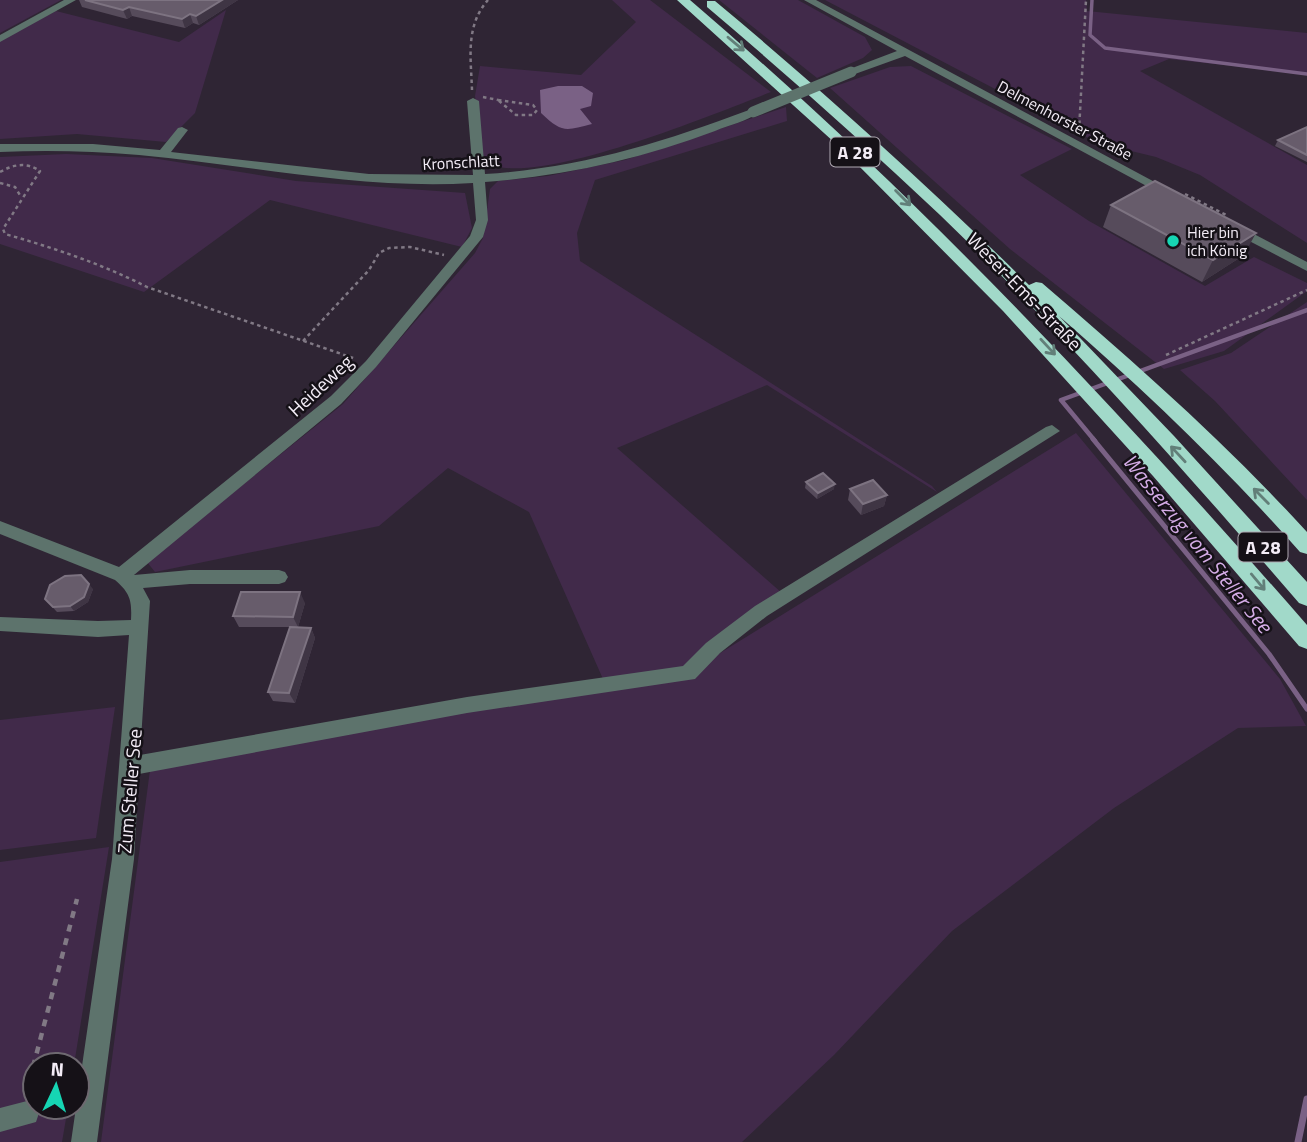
<svg xmlns="http://www.w3.org/2000/svg" width="1307" height="1142" viewBox="0 0 1307 1142" font-family="'Titillium Web',sans-serif">
<style>
.green{fill:#412a4a}
.water{fill:#7a6185}
.lines{fill:none;stroke-linecap:round;stroke-linejoin:round}
.stream-far3{stroke:#7a6185;stroke-width:3.5}
.stream-far2{stroke:#7a6185;stroke-width:4.5}
.stream-far1{stroke:#7a6185;stroke-width:5}
.stream{stroke:#7a6185;stroke-width:7}
.path-far1{stroke:#817985;stroke-width:2.5;stroke-dasharray:3.5 3.5;stroke-linecap:butt}
.path{stroke:#817985;stroke-width:4.5;stroke-dasharray:7 7;stroke-linecap:butt}
.minor{fill:#5d736c;fill-rule:evenodd}
.highway{fill:#a1d9c9;fill-rule:evenodd}
.minor-bridge{stroke:#5d736c;stroke-width:11}
.wall{fill:#564b5b}
.shaded-wall{fill:#3f3544}
.building{fill:#675c6b;stroke:#7d7381;stroke-width:2}
.oneway{stroke:#627f79}
.poi-dot{fill:#16d5b3;stroke:#151117;stroke-width:2.5}
.labels{text-anchor:middle;dominant-baseline:central;stroke-width:5;stroke-linejoin:round;paint-order:stroke}
.far-street-label{font-size:16px;fill:#f3ecf6;stroke:#151117}
.far-poi-label{font-size:16px;fill:#f3ecf6;stroke:#151117;text-anchor:start}
.shield{fill:#151117;stroke:#b0aab3;stroke-width:2}
.shield-label{font-size:18px;font-weight:bold;fill:#f3ecf6}
.street-label{font-size:19px;fill:#f3ecf6;stroke:#151117}
.water-label{font-size:21px;font-style:italic;fill:#d5ace7;stroke:#151117}
</style>
<rect width="100%" height="100%" fill="#2f2534"/>
<g class="green">
<path d="M0,0H61L0,33Z"/>
<path d="M612,0H650L771,92C721,111 526,193 484,161L475,96L480,66L581,75L636,22Z"/>
<path d="M719,0H798L865,37L872,50L863,58L817,78Z"/>
<path d="M825,0H1086L1087,11L1307,33V74L1169,59L1140,71L1307,165V243L1200,175L1156,157L1098,143Z"/>
<path d="M226,10L195,113L166,142L77,134L0,139V41L56,11L179,42Z"/>
<path d="M911,66L1072,149L1020,175L1089,221L1205,286L1254,257L1307,283V291L1224,351L1164,369L1010,249L830,88L890,67Z"/>
<path d="M786,107L787,121L595,180L577,233L580,261L932,486L937,492L767,385L617,448L782,593L684,667L603,679L529,512L448,468L379,526L155,572L147,562L343,404L475,253L483,238L490,189L498,181L548,176L625,160Z"/>
<path d="M66,154L152,158L296,181L465,193L472,228L462,247L270,200L144,292L0,244V157Z"/>
<path d="M1307,302V500L1215,401L1180,370L1231,353Z"/>
<path d="M1076,433L1280,679L1306,726L1238,728L1114,808L952,931L834,1055L742,1142H101L150,770L704,663Z"/>
<path d="M115,707L96,838L0,850V720Z"/>
<path d="M109,847L74,1065H35V1107H68L62,1142H0V862Z"/>
</g>
<path class="water" d="M558,86H582L593,93L591,106L580,109L592,124C565,131 562,133 541,113L540,90Z"/>
<g class="lines">
<path class="stream-far3" d="M1092,0L1090,35L1105,48L1307,74"/>
<path class="stream-far2" d="M1095,441L1061,400L1307,310"/>
<path class="stream-far1" d="M1093,439L1269,654L1307,709"/>
<path class="stream" d="M1298,1142L1307,1099"/>
<g class="path-far1">
<path d="M472,90C471,58 465,26 488,0"/>
<path d="M483,97L498,100"/>
<path d="M498,100L533,105L537,110L533,115H516Z"/>
<path d="M1079,131L1086,0"/>
<path d="M0,172C14,164 27,162 40,171L3,229L5,234C54,248 102,264 147,287L356,359"/>
<path d="M0,183L15,187L21,197"/>
<path d="M1185,194L1228,216"/>
<path d="M303,341L369,270L379,253L389,248L410,247L444,255"/>
<path d="M1166,355L1307,290"/>
</g>
<path class="path" d="M26,1094L77,899"/>
<g class="minor">
<path d="M64,0H76L0,42V35Z"/>
<path d="M804,0H816L1177,194L1171,198L1167,197L905,56L855,74H847V70L897,51Z"/>
<path d="M473,98L479,101L485,174C580,168 661,143 749,110L759,112C748,121 729,125 715,131C641,159 564,176 485,182L488,220L483,237L376,367L341,404L134,575L190,570H279L285,572L288,577L285,582L279,584H190L143,588L150,601L140,755L467,697L683,666L706,643L755,606L1046,427L1052,425L1060,431L767,616L720,653L695,679L467,713L139,774L134,859L97,1142H71L112,859L129,635L98,637L0,631V617L98,621L131,620C132,600 130,593 115,580L0,534V521L119,567L331,396L366,361L470,236L476,220L473,183C361,190 250,165 139,155C92,151 46,150 0,152V144H93L160,150L178,128L182,127L188,130L171,152L369,174L473,175L467,101Z"/>
<path d="M1233,223L1307,262V271L1228,230V224Z"/>
<path d="M27,1101L35,1104L39,1113L36,1122L0,1132V1108Z"/>
</g>
<g class="highway">
<path d="M677,0H690C914,192 1113,403 1307,625V649L1299,646L1153,476L1003,311L845,152Z"/>
<path d="M707,1H715C824,92 929,186 1029,285L1036,282L1042,283C1134,362 1225,442 1307,532V554L1300,552C1225,467 1144,390 1059,316L1174,436L1307,582V606L1299,603C1184,470 1067,337 940,215C864,143 786,74 707,7Z"/>
</g>
<path class="minor-bridge" d="M753,112L851,72"/>
</g>
<g class="wall">
<path d="M79,0H238L199,25L193,23L185,28L132,16L127,19L82,7Z"/>
<path d="M1307,127V162L1275,146L1278,140Z"/>
<path d="M1111,205L1244,255L1202,282L1103,227Z"/>
<path d="M806,482L834,489L817,499L805,488Z"/>
<path d="M850,489L887,495L884,506L861,515L848,500Z"/>
<path d="M93,589L88,602L74,611L57,612L45,599Z"/>
<path d="M305,603L298,627L311,628L315,638L295,703L273,701L268,692L290,627H239L233,616Z"/>
</g>
<g class="shaded-wall">
<path d="M222,0H238L199,25L196,16Z"/>
<path d="M129,7L132,16L127,19L123,10Z"/>
<path d="M190,14L193,23L185,28L182,19Z"/>
<path d="M1256,233L1244,255L1202,282L1213,260Z"/>
<path d="M835,484L834,489L817,499L818,493Z"/>
<path d="M887,495L884,506L861,515L863,504Z"/>
<path d="M89,584L93,589L88,602L74,611L70,606Z"/>
<path d="M300,592L305,603L298,627L293,617Z"/>
<path d="M311,628L315,638L295,703L289,693Z"/>
</g>
<g class="building">
<path d="M85,0H222L196,16L190,14L182,19L129,7L123,10Z"/>
<path d="M1307,127V155L1278,140Z"/>
<path d="M1155,181L1256,233L1213,260L1111,205Z"/>
<path d="M823,473L835,484L818,493L806,482Z"/>
<path d="M873,480L887,495L863,504L850,489Z"/>
<path d="M81,575L89,584L84,597L70,606L53,607L45,599L50,585L65,576Z"/>
<path d="M241,592H300L293,617L233,616Z"/>
<path d="M290,627L311,628L289,693L268,692Z"/>
</g>
<defs><path id="oneway-shaft" d="M-6 0H5M1.5-3L5.5 0L1.5 3" fill="none" stroke-width="1.6" stroke-linecap="round" stroke-linejoin="round" transform="scale(1.75)"/></defs>
<g class="oneway">
<use href="#oneway-shaft" transform="translate(736 44) rotate(40)"/>
<use href="#oneway-shaft" transform="translate(903 198) rotate(45)"/>
<use href="#oneway-shaft" transform="translate(1048 347) rotate(47)"/>
<use href="#oneway-shaft" transform="translate(1178 454) rotate(-133)"/>
<use href="#oneway-shaft" transform="translate(1261 496) rotate(-135)"/>
<use href="#oneway-shaft" transform="translate(1258 582) rotate(50)"/>
</g>
<circle class="poi-dot" cx="1173" cy="241" r="7"/>
<g class="labels">
<g class="far-street-label">
<text transform="translate(1065 120) rotate(28)">Delmenhorster Straße</text>
<text transform="translate(461 162) rotate(-3)">Kronschlatt</text>
</g>
<g class="far-poi-label">
<text x="1187" y="232">Hier bin<tspan x="1187" dy="18">ich König</tspan></text>
</g>
<g class="shield">
<rect x="830.5" y="137.5" width="49" height="29" rx="5"/>
<rect x="1238.5" y="532.5" width="49" height="29" rx="5"/>
</g>
<g class="shield-label">
<text x="855" y="152">A 28</text>
<text x="1263" y="547">A 28</text>
</g>
<g class="street-label">
<text transform="translate(1025 291) rotate(46)">Weser-Ems-Straße</text>
<text transform="translate(320 385) rotate(-43)">Heideweg</text>
<text transform="translate(129 791) rotate(-85)">Zum Steller See</text>
</g>
<g class="water-label">
<text transform="translate(1198 543) rotate(51)">Wasserzug vom Steller See</text>
</g>
</g>
<g transform="translate(56 1086) rotate(4)"><circle r="33" fill="#151117" stroke="#6e6970" stroke-width="2"/>
<path d="M0-5L12 26L0 18L-12 26Z" fill="#16d5b3"/>
<text y="-10" font-size="19" font-weight="bold" text-anchor="middle" fill="#f3ecf6">N</text>
</g>
</svg>
